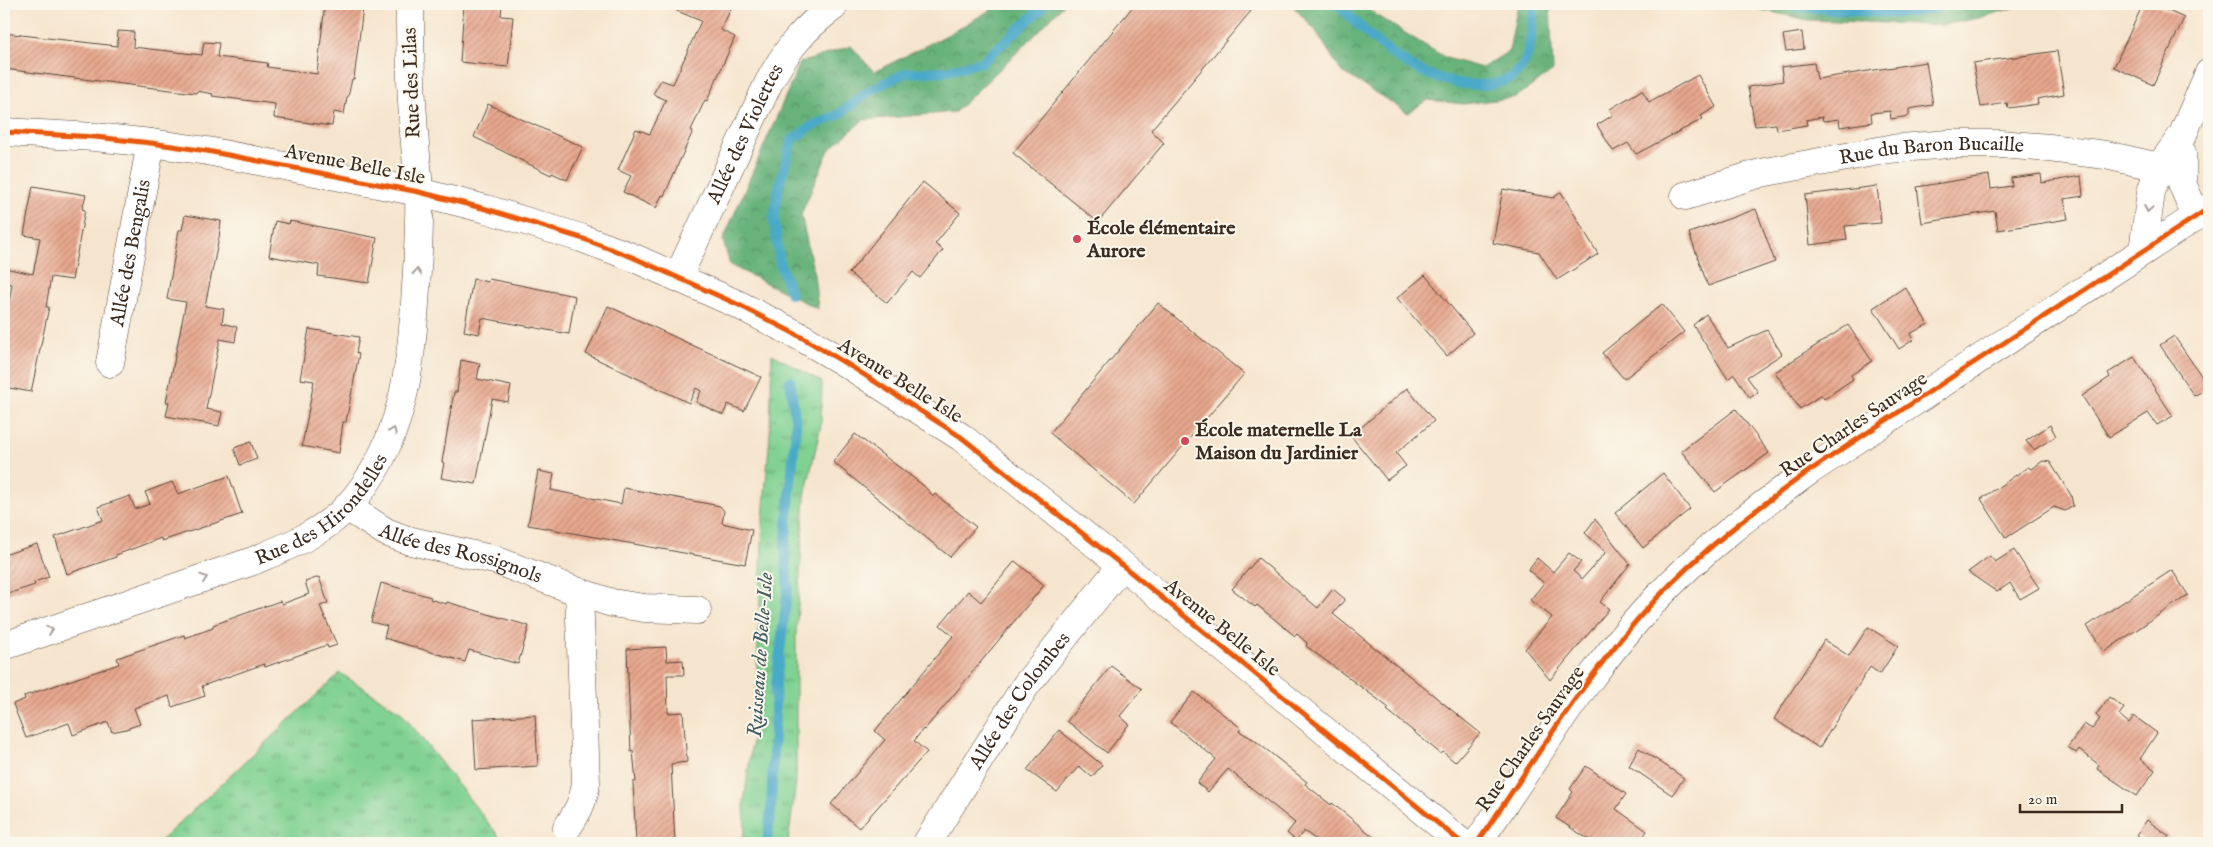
<svg xmlns="http://www.w3.org/2000/svg" width="2213" height="847" viewBox="0 0 2213 847" font-family="'IM FELL English',serif">
<style>
.grass{fill:url(#grass-tufts);stroke:#5e7e58}
.forest{fill:url(#forest-crowns);stroke:#526e4d}
.lines{fill:none;stroke-linecap:round;stroke-linejoin:round}
.stream{stroke:#49a9c8;stroke-width:10}
.building{fill:url(#building-hatch)}
.minor-casing{stroke:#574638;stroke-width:29}
.tertiary-casing{stroke:#574638;stroke-width:29}
.minor{stroke:#fff;stroke-width:28}
.tertiary{stroke:#fff;stroke-width:28}
.cycleway-casing{stroke:#fbf7ec;stroke-width:8}
.cycleway{stroke:#e8590c;stroke-width:5}
.oneway{stroke:#a79f9a}
.poi-dot{fill:#d1495b;stroke:#fbf7ec;stroke-width:2}
.labels{text-anchor:middle;dominant-baseline:central;stroke-width:4;stroke-linejoin:round;paint-order:stroke}
.street-label{font-size:20px;fill:#3b2a1e;stroke:#fbf7ec}
.poi-label{font-size:20px;font-weight:bold;fill:#3b2a1e;stroke:#fbf7ec;text-anchor:start}
.water-label{font-size:21px;font-style:italic;fill:#415d62;stroke:#fbf7ec}
</style>
<defs>
<pattern id="grass-tufts" width="24" height="20" patternUnits="userSpaceOnUse" patternTransform="scale(1.25)"><rect width="24" height="20" fill="#80d192"/><path d="M3 7l-1-3M5 7V3M7 7l1-3M15 17l-1-3M17 17v-4M19 17l1-3" fill="none" stroke="#6aaa77"/></pattern>
<pattern id="forest-crowns" width="20" height="18" patternUnits="userSpaceOnUse" patternTransform="scale(1.25)"><rect width="20" height="18" fill="#68b37c"/><path d="M2 6a3 3 0 1 1 6 0M12 15a3 3 0 1 1 6 0" fill="none" stroke="#579265"/></pattern>
<pattern id="building-hatch" width="6" height="6" patternUnits="userSpaceOnUse" patternTransform="scale(1.25)"><rect width="6" height="6" fill="#e8a88f"/><path d="M-1 1l2-2M0 6l6-6M5 7l2-2" fill="none" stroke="#bd8974"/></pattern>
</defs>
<rect width="100%" height="100%" fill="#fbf7ec"/>
<filter id="ink" filterUnits="userSpaceOnUse"><feTurbulence type="fractalNoise" baseFrequency=".02" numOctaves="2"/><feDisplacementMap in="SourceGraphic" scale="10" xChannelSelector="R" yChannelSelector="G"/><feConvolveMatrix kernelMatrix="1 2 1 2 8 2 1 2 1" color-interpolation-filters="sRGB"/></filter>
<filter id="wash" filterUnits="userSpaceOnUse"><feTurbulence type="fractalNoise" baseFrequency=".0096" numOctaves="4" result="noise"/><feDisplacementMap in="SourceGraphic" scale="20" xChannelSelector="R" yChannelSelector="G"/><feGaussianBlur stdDeviation="1.12" result="paint"/><feColorMatrix in="noise" values="0 0 0 0 0 0 0 0 0 0 0 0 0 0 0 0 0 1.4 0 .05"/><feComposite in="paint" operator="in"/></filter>
<g filter="url(#wash)">
<rect width="100%" height="100%" fill="#f6e5ce"/>
<g class="grass">
<path d="M772,354L822,382L821,425L805,496L796,636V781L788,843H741L745,829L744,802L755,719L763,519L770,433Z"/>
<path d="M340,673L401,712L504,843H158Z"/>
</g>
<g class="forest">
<path d="M1001,4H1064L1034,36L955,112L863,120L829,150L801,214L814,275L818,309L730,265L723,240L800,63L851,46L874,72L949,34Z"/>
<path d="M1291,4H1365L1377,16L1446,58L1482,68L1509,51L1518,4H1550L1553,71L1516,97L1464,104L1427,100L1408,113L1341,71L1316,31Z"/>
<path d="M1735,4H2026L1979,18L1943,25L1808,20Z"/>
</g>
<g class="lines">
<g class="stream">
<path d="M1337,4C1377,45 1417,83 1478,85C1494,85 1512,81 1522,67C1531,54 1533,20 1534,4"/>
<path d="M1784,4C1798,8 1815,8 1830,9C1866,11 1911,19 1946,4"/>
<path d="M791,294L780,264L774,219L779,186L792,140L812,126L838,115L872,89L906,73L946,71L982,62L1041,9L1043,4"/>
<path d="M767,843L771,810L776,683L788,587L785,550L796,425L790,381"/>
</g>
</g>
<g id="blocks">
<g class="building">
<path d="M325,4H360V8H363L354,79H352L348,97H347L344,114L334,112L332,126L274,118L275,104L212,96L213,94L197,91L196,93L162,89L4,69V33L117,46L118,31L134,32L133,47L202,55L204,42L219,43L217,57L268,63L267,67L317,74Z"/>
<path d="M464,4H502L501,16L513,17L508,67L460,62Z"/>
<path d="M677,4H733L721,30L735,37L707,101L705,100L691,130L693,131L664,196L662,195L656,208L623,192L631,176L618,170L636,129L650,134L666,100L653,94L661,80L673,84L701,21L675,10Z"/>
<path d="M1135,4H1242L1251,11L1151,130L1164,143L1098,222L1013,153Z"/>
<path d="M2143,4H2153L2184,18L2153,85L2114,67Z"/>
<path d="M1802,32L1804,49L1786,51L1783,35Z"/>
<path d="M2057,51L2064,94L2037,99L2038,104L2008,108L2007,103L1981,107L1973,63Z"/>
<path d="M1926,62L1933,105L1909,109V116L1891,119L1890,111L1871,113L1872,122L1840,127L1839,119L1823,121L1822,117L1806,120L1807,125L1777,130L1776,124L1755,126L1748,87L1783,81L1781,67L1814,63L1817,79Z"/>
<path d="M1698,75L1716,107L1701,116L1703,119L1636,154L1628,143L1613,151L1597,125L1613,115L1610,109L1642,90L1649,102Z"/>
<path d="M488,104L583,147L567,180L552,173L551,175L474,137Z"/>
<path d="M2041,174L2042,183L2081,176L2083,196L2064,199L2068,219L1998,230L1995,211L1922,223L1917,187L1989,175L1991,189L2012,186L2011,178Z"/>
<path d="M923,182L960,213L935,244L943,250L920,278L913,272L887,303L849,273Z"/>
<path d="M33,186L86,195L82,209L85,210L72,280L51,277L46,307H49L31,392L4,387V336L12,284L4,283V268L33,274L40,238L24,235Z"/>
<path d="M1877,186L1881,223L1845,226L1847,240L1810,245L1805,195Z"/>
<path d="M1503,189L1553,198L1561,192L1598,254L1557,280L1539,252L1493,243Z"/>
<path d="M1756,209L1775,262L1708,286L1689,233Z"/>
<path d="M185,215L221,221L219,238L205,306L224,309L222,323L237,327L235,342L220,339L206,409L222,412L219,426L166,416L169,402H166L186,302L167,299L179,230H182Z"/>
<path d="M275,221L289,224L290,221L377,238L369,283L318,276L319,265L269,256Z"/>
<path d="M1425,275L1473,333L1447,356L1397,298Z"/>
<path d="M473,279L488,282L489,279L575,296L569,334L482,318L479,334L464,331Z"/>
<path d="M1905,287L1928,324L1910,334L1913,340L1899,349L1873,308Z"/>
<path d="M1158,303L1244,374L1134,504L1050,433Z"/>
<path d="M1662,304L1684,332L1624,379L1602,353Z"/>
<path d="M608,306L761,377L744,411L728,404L723,415L696,402L701,391L696,388L689,403L586,354Z"/>
<path d="M1706,314L1728,348L1767,330L1782,354L1747,377L1758,392L1750,398L1734,374L1728,379L1693,325Z"/>
<path d="M1848,325L1872,361L1851,375L1853,379L1824,399L1821,395L1800,409L1775,372Z"/>
<path d="M309,329L359,337L356,353L359,354L346,422H343L339,453L302,446L314,381L300,379Z"/>
<path d="M2174,336L2209,387L2194,396L2160,345Z"/>
<path d="M2134,357L2173,416L2157,425L2148,413L2109,437L2082,396L2110,377L2108,373Z"/>
<path d="M461,360L480,364L477,379L511,386L508,402L492,399L476,484L441,478L444,463L442,462L454,392H457Z"/>
<path d="M1407,388L1434,421L1396,453L1406,466L1387,480L1351,436Z"/>
<path d="M1736,409L1769,453L1715,492L1681,451Z"/>
<path d="M2050,425L2056,436L2034,450L2026,441Z"/>
<path d="M855,434L924,486L933,496L935,494L976,527L950,557L833,462Z"/>
<path d="M251,442L257,459L240,465L234,448Z"/>
<path d="M2043,461L2050,462L2071,495L2073,506L2065,511L2054,507L2006,538L1981,499L2028,467L2031,469Z"/>
<path d="M538,471L554,474L551,490L621,504L624,488L720,506L724,511L722,523L752,530L745,564L528,525Z"/>
<path d="M1663,473L1690,509L1643,548L1615,513Z"/>
<path d="M229,476L242,514L162,541L161,538L116,555V557L67,574L55,537L103,520L98,507L130,496L135,509L150,504L145,492L172,482L178,494Z"/>
<path d="M1595,519L1630,564L1600,602L1609,609L1550,680L1525,649L1552,617L1530,600L1544,583L1528,570L1537,558L1553,572L1569,553L1581,562L1573,571L1582,579L1606,552L1585,533Z"/>
<path d="M37,544L49,577L34,582L35,585L4,595V555Z"/>
<path d="M2014,550L2039,588L2020,599L2010,583L1997,592L1968,572L1990,556L1995,562Z"/>
<path d="M1258,558L1318,608L1333,589L1345,599L1333,614L1480,733L1455,762L1443,752L1441,754L1387,710L1389,708L1376,698L1306,646L1307,643L1297,634L1295,636L1257,605L1255,607L1232,589Z"/>
<path d="M1015,561L1044,585L947,703L924,730L923,729L914,741L927,752L859,828L831,804L885,740L875,731L953,636L940,625L968,591L981,602Z"/>
<path d="M2172,570L2188,595L2104,652L2087,626Z"/>
<path d="M319,577L328,603L320,606L337,645L328,648L327,645L265,667L264,664L216,681L202,686L205,696L172,707L169,696L134,708L140,724L126,729L112,732L108,722L73,735L69,723L26,738L13,704L25,699L24,696L119,664L117,658L184,635L185,638L213,628V625L280,601L282,604L309,594L305,582Z"/>
<path d="M381,583L431,597L430,599L446,604L447,602L529,626L518,664L469,650L465,662L384,638L387,626L371,622Z"/>
<path d="M1868,627L1898,646L1880,674L1870,667L1819,748L1774,719L1824,640L1849,656Z"/>
<path d="M666,647L667,661L683,660L684,675H667L668,713L683,712L687,762L671,764L675,843H636L633,782H636L633,751L631,752L627,649Z"/>
<path d="M1111,666L1142,689L1120,716L1129,724L1107,753L1067,721Z"/>
<path d="M1194,692L1241,728L1239,731L1253,739L1307,782L1305,784L1331,805L1332,803L1381,843H1320L1304,831L1296,841L1287,833L1295,823L1228,769L1208,792L1197,783L1216,759L1170,722Z"/>
<path d="M2109,697L2124,708L2119,715L2129,723L2134,716L2157,733L2140,759L2155,770L2137,796L2097,769L2099,765L2079,749L2076,753L2068,747L2084,724L2092,729L2100,719L2096,715Z"/>
<path d="M535,715L538,766L476,770L473,719Z"/>
<path d="M1059,730L1102,765L1092,777L1079,766L1057,792L1027,770Z"/>
<path d="M1639,748L1684,778L1672,795L1629,766Z"/>
<path d="M1586,766L1626,794L1616,809L1647,831L1639,843H1594L1556,818L1573,792L1570,789Z"/>
<path d="M2147,820L2169,836L2163,843H2148L2137,835Z"/>
</g>
</g>
</g>
<g filter="url(#ink)">
<use href="#blocks" fill-opacity="0" stroke="#574638" stroke-width="1"/>
<g class="lines">
<g class="minor-casing">
<g id="minor">
<path d="M4,132L95,137L151,143L207,151L419,192L486,209L581,238L632,257L739,305L803,338L852,367L961,437L1122,565L1462,843"/>
<path d="M2182,153V183L2196,216"/>
<path id="s1" d="M1685,196L1761,173L1889,149L1948,144H2000L2049,148L2106,155L2181,172"/>
<path d="M2143,251L2151,192L2159,168L2183,134L2209,73"/>
<path id="s2" d="M678,277L769,82C787,49 803,29 833,7"/>
<path id="s3" d="M110,363L151,143"/>
<path id="s4" d="M347,507L386,532L407,540L495,560L579,592L612,603L644,608L697,610"/>
<path id="s5" d="M4,646L253,561C286,547 323,533 348,506C403,446 412,365 416,287C418,256 420,224 419,193C418,168 414,142 413,117C410,79 410,42 410,4"/>
<path d="M567,828C577,813 584,801 586,782L579,592"/>
<path id="s6" d="M927,843L1026,685L1122,565"/>
</g>
</g>
<g class="tertiary-casing">
<path id="tertiary" d="M1477,843C1535,761 1586,673 1656,599C1702,550 1755,510 1809,471L2209,208"/>
</g>
<use href="#minor" class="minor"/>
<use href="#tertiary" class="tertiary"/>
<g class="cycleway-casing">
<g id="cycleway">
<path d="M4,132L95,137L151,143L207,151L419,192L486,209L581,238L632,257L739,305L803,338L852,367L961,437L1122,565L1462,843"/>
<path d="M1477,843C1535,761 1586,673 1656,599C1702,550 1755,510 1809,471L2209,208"/>
</g>
</g>
<use href="#cycleway" class="cycleway"/>
</g>
<defs><path id="oneway-chevron" d="M-2-3.5L2.5 0L-2 3.5" fill="none" stroke-width="1.6" stroke-linecap="round" stroke-linejoin="round" transform="scale(1.25)"/></defs>
<g class="oneway">
<use href="#oneway-chevron" transform="translate(2148 209) rotate(100)"/>
<use href="#oneway-chevron" transform="translate(417 272) rotate(-87)"/>
<use href="#oneway-chevron" transform="translate(393 431) rotate(-68)"/>
<use href="#oneway-chevron" transform="translate(204 578) rotate(-19)"/>
<use href="#oneway-chevron" transform="translate(50 630) rotate(-19)"/>
</g>
</g>
<g class="poi-dot">
<circle cx="1077" cy="239" r="5"/>
<circle cx="1185" cy="441" r="5"/>
</g>
<g class="labels">
<g class="street-label">
<text transform="translate(412 83) rotate(-92)">Rue des Lilas</text>
<text stroke="none"><textPath href="#s2" startOffset="158">Allée des Violettes</textPath></text>
<text stroke="none"><textPath href="#s1" startOffset="252">Rue du Baron Bucaille</textPath></text>
<text transform="translate(355 165) rotate(11)">Avenue Belle Isle</text>
<text stroke="none"><textPath href="#s3" startOffset="112">Allée des Bengalis</textPath></text>
<text transform="translate(900 381) rotate(32)">Avenue Belle Isle</text>
<text transform="translate(1854 425) rotate(-34)">Rue Charles Sauvage</text>
<text stroke="none"><textPath href="#s5" startOffset="351">Rue des Hirondelles</textPath></text>
<text stroke="none"><textPath href="#s4" startOffset="124">Allée des Rossignols</textPath></text>
<text transform="translate(1222 628) rotate(39)">Avenue Belle Isle</text>
<text stroke="none"><textPath href="#s6" startOffset="170">Allée des Colombes</textPath></text>
<text transform="translate(1531 739) rotate(-55)">Rue Charles Sauvage</text>
</g>
<g class="poi-label">
<text x="1087" y="228">École élémentaire<tspan x="1087" dy="23">Aurore</tspan></text>
<text x="1195" y="430">École maternelle La<tspan x="1195" dy="23">Maison du Jardinier</tspan></text>
</g>
<g class="water-label">
<text transform="translate(761 655) rotate(-86)">Ruisseau de Belle-Isle</text>
</g>
</g>
<rect width="2213" height="847" fill="none" stroke="#fbf7ec" stroke-width="20"/>
<path d="M2020 804v8h102v-8" fill="none" stroke="#3b2a1e" stroke-width="2.5"/>
<text x="2028" y="804" font-size="15" fill="#3b2a1e" stroke="#fbf7ec" stroke-width="4" paint-order="stroke">20 m</text>
</svg>
